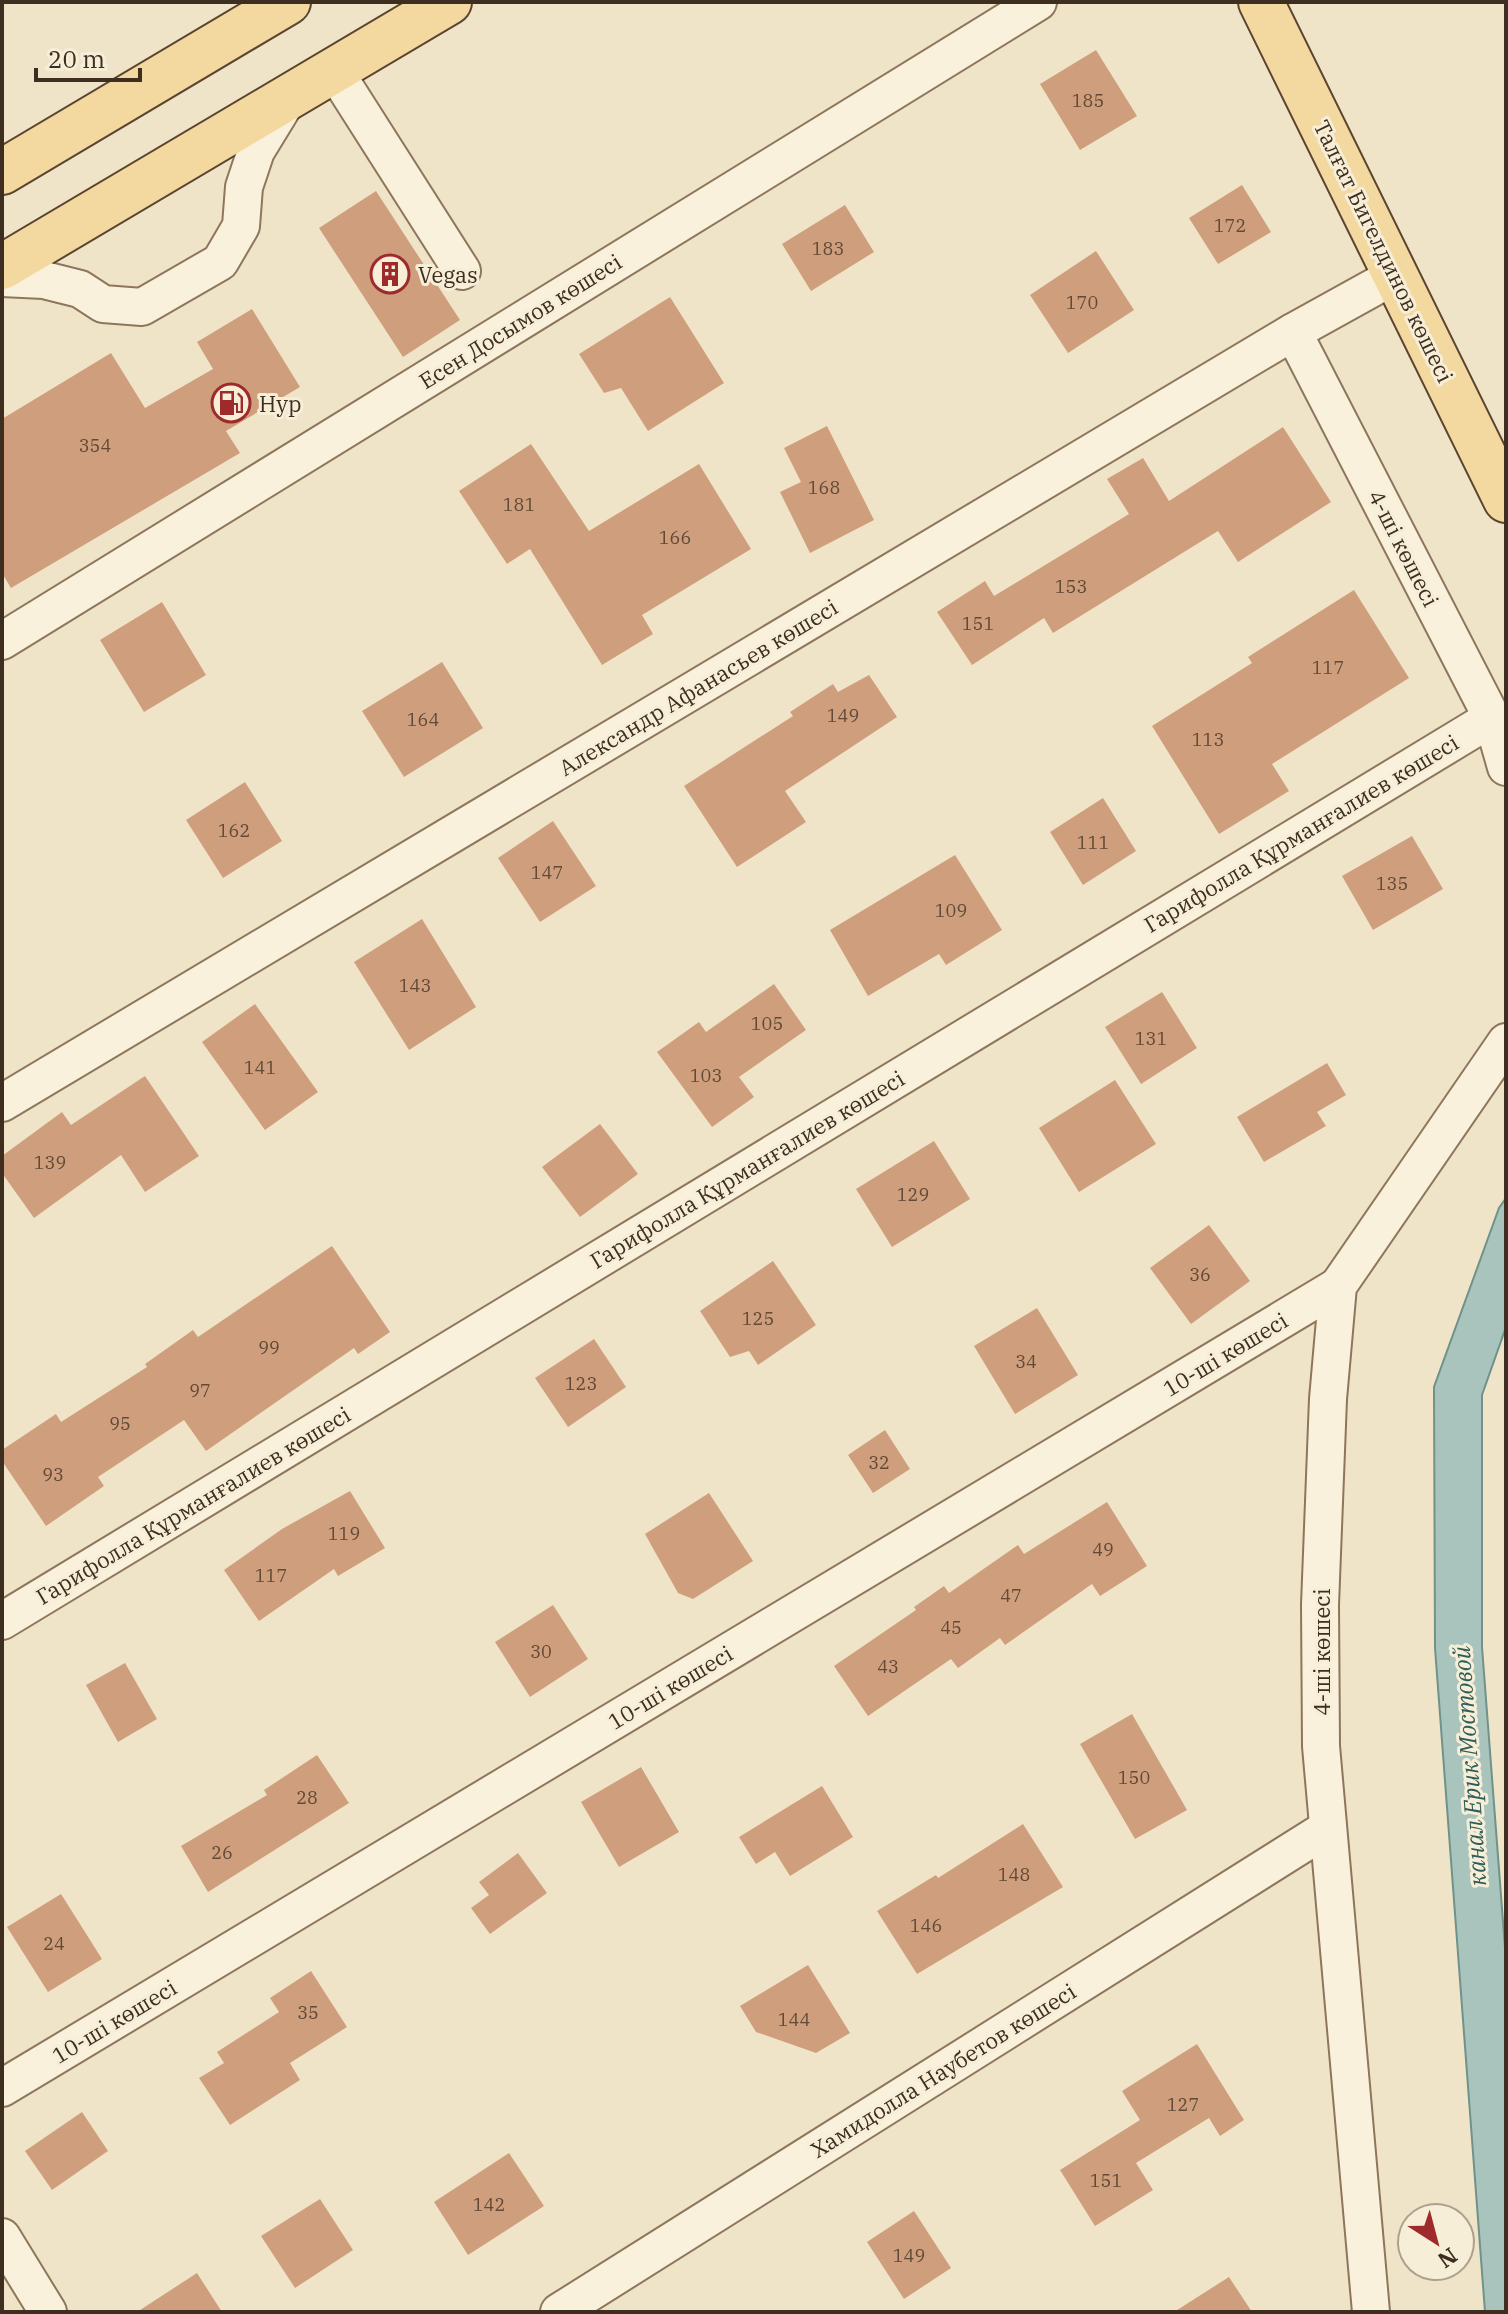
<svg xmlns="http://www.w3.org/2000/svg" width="1508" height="2314" viewBox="0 0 1508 2314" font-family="'IBM Plex Serif',serif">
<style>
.water{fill:#a9c4bc;stroke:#6f938a;stroke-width:2}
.building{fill:#cf9f7d}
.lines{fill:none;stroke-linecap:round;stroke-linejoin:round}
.minor-casing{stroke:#8d765c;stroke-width:40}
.major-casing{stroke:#5b4430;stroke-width:48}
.minor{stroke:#faf1dc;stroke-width:36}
.major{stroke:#f3d9a0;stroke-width:44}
.labels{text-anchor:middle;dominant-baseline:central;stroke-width:6;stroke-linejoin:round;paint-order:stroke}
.number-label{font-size:18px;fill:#624a37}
.street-label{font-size:22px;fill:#3d2e20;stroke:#f7eed8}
.poi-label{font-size:22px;fill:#3d2e20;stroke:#f7eed8;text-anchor:start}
.water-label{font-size:24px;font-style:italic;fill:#2f5d5a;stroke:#f7eed8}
</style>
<rect width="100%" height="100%" fill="#f0e4c8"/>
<path class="water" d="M1506,1198V1327L1482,1395V1647L1506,1961V2312H1485L1435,1648L1434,1387L1499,1208Z"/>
<g class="building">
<path d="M1096,50L1137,116L1080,150L1040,84Z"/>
<path d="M1242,185L1271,232L1218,264L1189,218Z"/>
<path d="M376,191L460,320L403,357L319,228Z"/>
<path d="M845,205L874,252L811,291L782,244Z"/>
<path d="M1096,251L1134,310L1068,353L1030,295Z"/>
<path d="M670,297L724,383L648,431L621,388L604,393L579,354Z"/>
<path d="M252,309L300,387L226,431L240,453L11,588L2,573V419L111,353L145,408L213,369L197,342Z"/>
<path d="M827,426L874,520L810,553L780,492L801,482L784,448Z"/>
<path d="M1283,427L1331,502L1238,562L1218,531L1053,633L1044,618L972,665L937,612L985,581L994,596L1129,514L1107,479L1143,458L1169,501Z"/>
<path d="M531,444L589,531L699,464L751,549L642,615L653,634L602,665L530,549L507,564L459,491Z"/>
<path d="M1354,590L1409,678L1272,764L1289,791L1219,834L1152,726L1252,663L1248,657Z"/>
<path d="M162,602L206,675L144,712L100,640Z"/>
<path d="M442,662L483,728L404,777L362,711Z"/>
<path d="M869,675L897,717L785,791L806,822L737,867L684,786L793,716L790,712L833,684L838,692Z"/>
<path d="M245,782L282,841L223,878L186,820Z"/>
<path d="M1103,798L1136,851L1083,885L1050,832Z"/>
<path d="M553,821L596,886L540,922L498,858Z"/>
<path d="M1412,836L1443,889L1373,930L1342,876Z"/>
<path d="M955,855L1002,930L946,965L939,954L868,996L830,930Z"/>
<path d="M422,919L476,1007L409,1050L354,962Z"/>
<path d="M774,984L806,1030L739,1077L754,1097L712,1127L657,1052L699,1022L706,1032Z"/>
<path d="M1162,992L1197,1048L1141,1084L1105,1027Z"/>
<path d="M255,1004L318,1092L265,1130L202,1042Z"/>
<path d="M1327,1063L1346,1095L1317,1112L1326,1126L1264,1162L1237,1117Z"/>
<path d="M145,1076L199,1156L145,1192L121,1155L34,1218L2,1173V1156L62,1112L71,1125Z"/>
<path d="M1115,1080L1156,1144L1079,1192L1039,1128Z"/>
<path d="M600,1124L638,1174L580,1217L542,1167Z"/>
<path d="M934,1141L970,1199L892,1247L856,1189Z"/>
<path d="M1209,1225L1250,1281L1191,1324L1150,1268Z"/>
<path d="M332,1246L390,1332L358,1354L354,1348L206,1451L184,1420L98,1477L104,1486L46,1526L2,1461V1450L56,1414L61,1422L147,1367L145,1364L193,1330L198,1337Z"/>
<path d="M773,1261L816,1325L758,1365L749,1351L730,1357L700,1311Z"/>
<path d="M1037,1308L1078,1375L1015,1414L974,1346Z"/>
<path d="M594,1339L626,1387L568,1427L535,1378Z"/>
<path d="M885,1430L910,1469L873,1493L848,1455Z"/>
<path d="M350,1491L385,1548L338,1576L334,1569L259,1621L224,1570L282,1529Z"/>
<path d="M709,1493L753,1561L693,1599L678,1593L645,1534Z"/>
<path d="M1107,1502L1147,1566L1100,1596L1092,1584L1005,1645L1000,1638L958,1668L951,1659L868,1716L834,1666L916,1610L914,1607L944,1586L949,1593L1018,1545L1024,1554Z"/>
<path d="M553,1605L588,1659L530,1697L495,1642Z"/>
<path d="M125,1663L157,1719L118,1742L86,1685Z"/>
<path d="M1132,1714L1187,1810L1135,1839L1080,1744Z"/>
<path d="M317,1755L349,1803L208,1892L181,1846L267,1795L264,1790Z"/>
<path d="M641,1767L679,1832L619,1867L581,1802Z"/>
<path d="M822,1786L853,1837L790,1876L775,1852L756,1864L739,1837Z"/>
<path d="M1023,1824L1063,1887L917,1974L877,1911L936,1875L938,1878Z"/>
<path d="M518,1853L547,1893L490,1934L471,1908L489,1895L479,1882Z"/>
<path d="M61,1894L102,1959L48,1992L7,1927Z"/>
<path d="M808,1965L850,2033L816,2053L756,2032L740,2006Z"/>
<path d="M311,1971L347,2027L290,2063L300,2080L230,2125L199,2078L224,2063L217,2052L279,2012L270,1998Z"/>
<path d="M1197,2044L1244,2120L1220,2136L1209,2118L1136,2163L1153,2190L1095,2226L1060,2170L1140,2120L1122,2091Z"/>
<path d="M82,2112L108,2151L52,2190L25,2151Z"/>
<path d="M509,2153L544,2206L468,2255L434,2202Z"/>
<path d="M320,2199L353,2250L295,2288L261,2236Z"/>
<path d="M914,2211L951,2268L904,2299L867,2242Z"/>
<path d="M197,2273L222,2312H137Z"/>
<path d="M1229,2277L1252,2312H1174Z"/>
</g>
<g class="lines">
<g class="minor-casing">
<g id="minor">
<path d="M334,70L462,271"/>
<path d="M2,278L44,280L80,289L103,304L142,307L220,262L241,226L244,187L256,151L289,97"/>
<path d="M1293,332L1492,718L1506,767"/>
<path d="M2,641L1038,2"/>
<path d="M2,1103L1293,332L1396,275"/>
<path d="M2,1621L1492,718"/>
<path d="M2,2088L1338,1286"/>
<path d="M2,2237L48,2312"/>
<path d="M559,2312L1328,1828"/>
<path d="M1371,2312L1321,1746L1320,1605L1328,1399L1338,1286L1506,1042"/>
</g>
</g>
<g class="major-casing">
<g id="major">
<path d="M1261,2L1506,500"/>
<path d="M2,172L288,2"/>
<path d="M2,267L449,2"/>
</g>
</g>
<use href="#minor" class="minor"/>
<use href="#major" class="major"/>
</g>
<defs>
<g id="building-ring" transform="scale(2)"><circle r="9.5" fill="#f7eed8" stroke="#9e2a2b" stroke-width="1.5"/><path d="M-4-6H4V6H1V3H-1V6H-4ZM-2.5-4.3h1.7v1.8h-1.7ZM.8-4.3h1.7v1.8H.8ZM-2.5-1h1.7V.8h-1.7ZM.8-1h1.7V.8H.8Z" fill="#9e2a2b"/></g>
<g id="fuel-ring" transform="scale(2)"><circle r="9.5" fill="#f7eed8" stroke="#9e2a2b" stroke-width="1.5"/><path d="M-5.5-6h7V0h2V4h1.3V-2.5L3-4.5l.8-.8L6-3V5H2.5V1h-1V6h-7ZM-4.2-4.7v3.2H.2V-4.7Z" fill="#9e2a2b"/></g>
</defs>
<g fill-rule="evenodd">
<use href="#building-ring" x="390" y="274"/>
<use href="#fuel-ring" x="231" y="403"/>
</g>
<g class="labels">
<g class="number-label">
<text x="1088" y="100">185</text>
<text x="1230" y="225">172</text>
<text x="828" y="248">183</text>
<text x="1082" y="302">170</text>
<text x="95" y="445">354</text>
<text x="824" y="487">168</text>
<text x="519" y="504">181</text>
<text x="675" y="537">166</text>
<text x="1071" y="586">153</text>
<text x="978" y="623">151</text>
<text x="1328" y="667">117</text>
<text x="843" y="715">149</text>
<text x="423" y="719">164</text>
<text x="1208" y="739">113</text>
<text x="234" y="830">162</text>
<text x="1093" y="842">111</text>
<text x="547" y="872">147</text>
<text x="1392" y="883">135</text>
<text x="951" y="910">109</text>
<text x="415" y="985">143</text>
<text x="767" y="1023">105</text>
<text x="1151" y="1038">131</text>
<text x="260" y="1067">141</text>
<text x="706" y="1075">103</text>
<text x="50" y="1162">139</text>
<text x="913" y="1194">129</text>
<text x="1200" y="1274">36</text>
<text x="758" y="1318">125</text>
<text x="269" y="1347">99</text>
<text x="1026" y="1361">34</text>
<text x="581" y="1383">123</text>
<text x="200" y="1390">97</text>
<text x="120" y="1423">95</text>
<text x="879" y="1462">32</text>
<text x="53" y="1474">93</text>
<text x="344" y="1533">119</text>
<text x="1103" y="1549">49</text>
<text x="271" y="1575">117</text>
<text x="1011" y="1595">47</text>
<text x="951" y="1627">45</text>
<text x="541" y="1651">30</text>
<text x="888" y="1666">43</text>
<text x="1134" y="1777">150</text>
<text x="307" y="1797">28</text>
<text x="222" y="1852">26</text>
<text x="1014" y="1874">148</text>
<text x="926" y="1925">146</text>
<text x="54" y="1943">24</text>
<text x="308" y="2012">35</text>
<text x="794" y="2019">144</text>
<text x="1183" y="2104">127</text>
<text x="1106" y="2180">151</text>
<text x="489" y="2204">142</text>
<text x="909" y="2255">149</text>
</g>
<g class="street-label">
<text transform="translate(1384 251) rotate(64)">Талғат Бигелдинов көшесі</text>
<text transform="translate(520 321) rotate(-32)">Есен Досымов көшесі</text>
<text transform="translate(1404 548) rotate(63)">4-ші көшесі</text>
<text transform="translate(698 687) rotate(-31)">Александр Афанасьев көшесі</text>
<text transform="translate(1301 833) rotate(-31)">Гарифолла Құрманғалиев көшесі</text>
<text transform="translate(747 1169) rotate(-31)">Гарифолла Құрманғалиев көшесі</text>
<text transform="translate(1225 1354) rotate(-31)">10-ші көшесі</text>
<text transform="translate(193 1505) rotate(-31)">Гарифолла Құрманғалиев көшесі</text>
<text transform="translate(1321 1652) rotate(-90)">4-ші көшесі</text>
<text transform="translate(670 1687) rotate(-31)">10-ші көшесі</text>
<text transform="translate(114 2021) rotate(-31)">10-ші көшесі</text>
<text transform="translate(943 2070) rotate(-32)">Хамидолла Наубетов көшесі</text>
</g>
<g class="poi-label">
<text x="418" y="274">Vegas</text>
<text x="259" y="403">Нур</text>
</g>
<g class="water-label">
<text transform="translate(1469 1766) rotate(-94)">канал Ерик Мостовой</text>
</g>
</g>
<rect width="1508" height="2314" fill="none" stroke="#3d2e20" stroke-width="8"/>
<g transform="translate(1436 2242) rotate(144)"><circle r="38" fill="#f7eed8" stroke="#ada18e" stroke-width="2"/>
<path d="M0-6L14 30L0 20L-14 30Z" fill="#9e2a2b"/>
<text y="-12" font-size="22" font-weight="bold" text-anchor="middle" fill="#3d2e20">N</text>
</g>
<path d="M36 68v12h104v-12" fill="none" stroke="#3d2e20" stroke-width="4"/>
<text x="48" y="68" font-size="24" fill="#3d2e20" stroke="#f7eed8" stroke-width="6" paint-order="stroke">20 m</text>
</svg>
